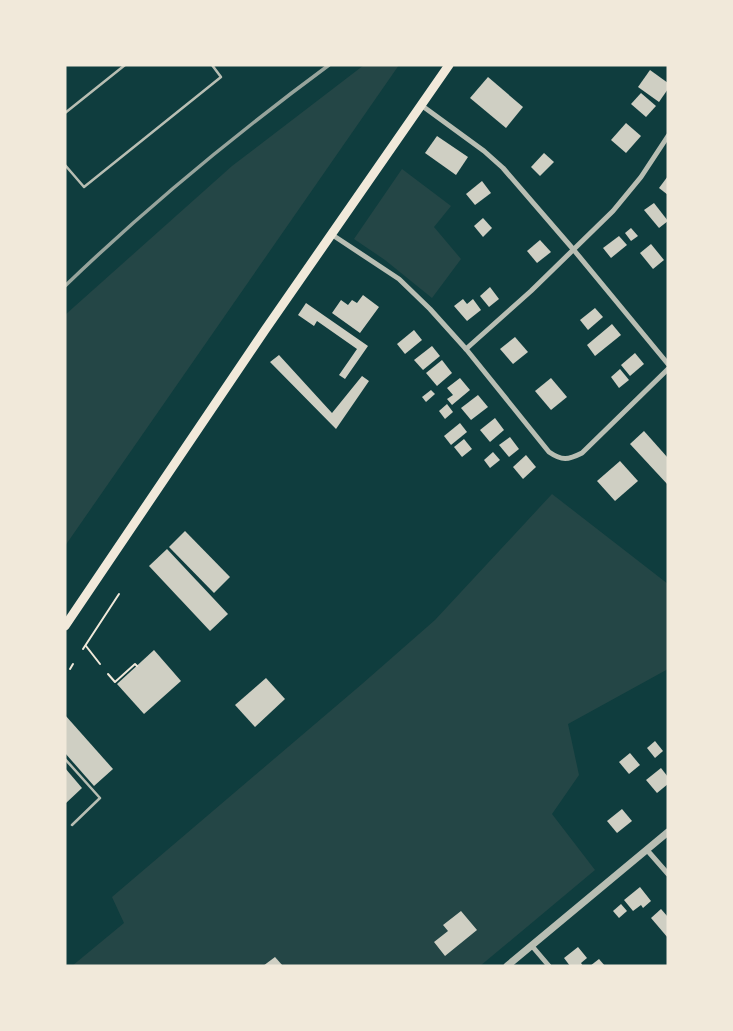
<svg xmlns="http://www.w3.org/2000/svg" width="733" height="1031" viewBox="0 0 733 1031" font-family="Helvetica,sans-serif">
<style>
.green{fill:#244646}
.building{fill:#cfcfc3}
.lines{fill:none;stroke-linecap:round;stroke-linejoin:round}
.path{stroke:#f1e9da;stroke-width:2}
.service{stroke:#b8beb3;stroke-width:2.5}
.minor{stroke:#b8beb3;stroke-width:5}
.tertiary{stroke:#b8beb3;stroke-width:7}
.primary{stroke:#f1e9da;stroke-width:9}
.rail{stroke:#97a49c;stroke-width:3.5}
</style>
<rect width="100%" height="100%" fill="#0f3d3e"/>
<g class="green">
<path d="M364,65H399L65,546V315L232,166Z"/>
<path d="M402,169L451,206L434,227L461,259L432,298L385,260L354,239Z"/>
<path d="M552,494L668,584V669L568,724L579,775L552,814L595,870L480,966H72L124,923L112,897L362,684L435,620Z"/>
</g>
<g class="building">
<path d="M650,70L668,83V89L659,102L638,87Z"/>
<path d="M488,77L523,107L506,128L470,98Z"/>
<path d="M641,93L656,106L646,117L631,104Z"/>
<path d="M626,123L641,136L626,153L611,140Z"/>
<path d="M437,136L468,157L456,175L425,153Z"/>
<path d="M544,153L554,162L540,176L531,167Z"/>
<path d="M668,176V195L659,188Z"/>
<path d="M482,181L491,193L475,205L466,194Z"/>
<path d="M654,203L668,221L659,228L644,210Z"/>
<path d="M483,218L492,228L483,237L474,226Z"/>
<path d="M631,228L638,236L631,241L625,233Z"/>
<path d="M619,236L627,245L611,258L603,248Z"/>
<path d="M540,240L551,252L537,263L527,251Z"/>
<path d="M651,244L664,260L653,269L640,253Z"/>
<path d="M490,287L499,299L489,307L480,296Z"/>
<path d="M363,295L379,307L360,333L332,313L341,300L348,305L352,300L357,303Z"/>
<path d="M463,299L467,304L473,299L481,310L467,321L454,306Z"/>
<path d="M306,303L368,346L345,379L339,375L357,349L317,321L314,326L298,315Z"/>
<path d="M595,308L603,317L588,330L580,320Z"/>
<path d="M612,324L621,335L595,356L587,345Z"/>
<path d="M414,330L422,340L405,354L397,344Z"/>
<path d="M515,337L528,352L513,364L500,349Z"/>
<path d="M432,346L440,356L423,370L414,360Z"/>
<path d="M635,353L644,364L630,376L621,365Z"/>
<path d="M279,355L332,413L362,376L369,381L336,429L270,362Z"/>
<path d="M442,360L452,373L437,386L426,373Z"/>
<path d="M620,369L629,380L619,388L611,377Z"/>
<path d="M460,378L470,390L452,405L447,399L453,395L447,388Z"/>
<path d="M551,378L567,397L551,410L535,391Z"/>
<path d="M431,390L435,394L426,402L422,397Z"/>
<path d="M478,395L488,407L471,420L461,408Z"/>
<path d="M447,404L453,412L445,419L439,411Z"/>
<path d="M495,418L504,430L490,442L480,430Z"/>
<path d="M460,423L467,432L451,445L444,436Z"/>
<path d="M644,431L668,458V485L630,444Z"/>
<path d="M510,437L519,449L509,457L499,445Z"/>
<path d="M464,439L472,449L462,457L454,447Z"/>
<path d="M493,452L500,460L490,468L484,460Z"/>
<path d="M526,455L536,467L523,479L513,467Z"/>
<path d="M620,461L638,481L615,501L597,481Z"/>
<path d="M185,531L230,577L214,593L169,547Z"/>
<path d="M167,549L228,614L210,631L149,566Z"/>
<path d="M154,650L181,681L144,714L117,684Z"/>
<path d="M266,678L285,699L255,727L235,705Z"/>
<path d="M65,715L113,769L94,786L65,753Z"/>
<path d="M655,741L663,751L655,758L647,748Z"/>
<path d="M630,753L640,765L629,774L619,762Z"/>
<path d="M65,768L82,788L65,804Z"/>
<path d="M661,768L668,777V784L657,793L646,780Z"/>
<path d="M622,809L632,821L617,833L607,821Z"/>
<path d="M640,887L651,901L643,908L641,905L633,911L624,900Z"/>
<path d="M621,904L627,911L619,918L613,911Z"/>
<path d="M661,909L668,917V938L651,918Z"/>
<path d="M461,911L477,930L445,956L434,942L448,931L443,925Z"/>
<path d="M578,947L587,958L581,963L583,966H570L564,958Z"/>
<path d="M275,957L283,966H263Z"/>
<path d="M599,959L605,966H590Z"/>
</g>
<g class="lines">
<g class="path">
<path d="M86,646L100,664"/>
<path d="M83,649L119,594"/>
<path d="M70,669L73,664"/>
<path d="M108,674L115,682L135,664L137,666"/>
</g>
<g class="service">
<path d="M65,113L125,65"/>
<path d="M65,165L84,187L221,77L212,65"/>
<path d="M65,759L100,798L72,825"/>
</g>
<g class="minor">
<path d="M421,105L484,151L503,168L573,249L668,364"/>
<path d="M331,234L399,279L430,309L466,349L549,452C562,461 568,460 582,453L668,369"/>
<path d="M466,349L531,291L613,211L641,177L668,136"/>
<path d="M647,850L668,874"/>
<path d="M532,946L549,966"/>
</g>
<path class="tertiary" d="M507,966L668,832"/>
<path class="primary" d="M65,626L265,330L449,65"/>
<path class="rail" d="M65,286C148,206 237,133 329,65"/>
</g>
<rect width="733" height="1031" fill="none" stroke="#f1e9da" stroke-width="133"/>
</svg>
